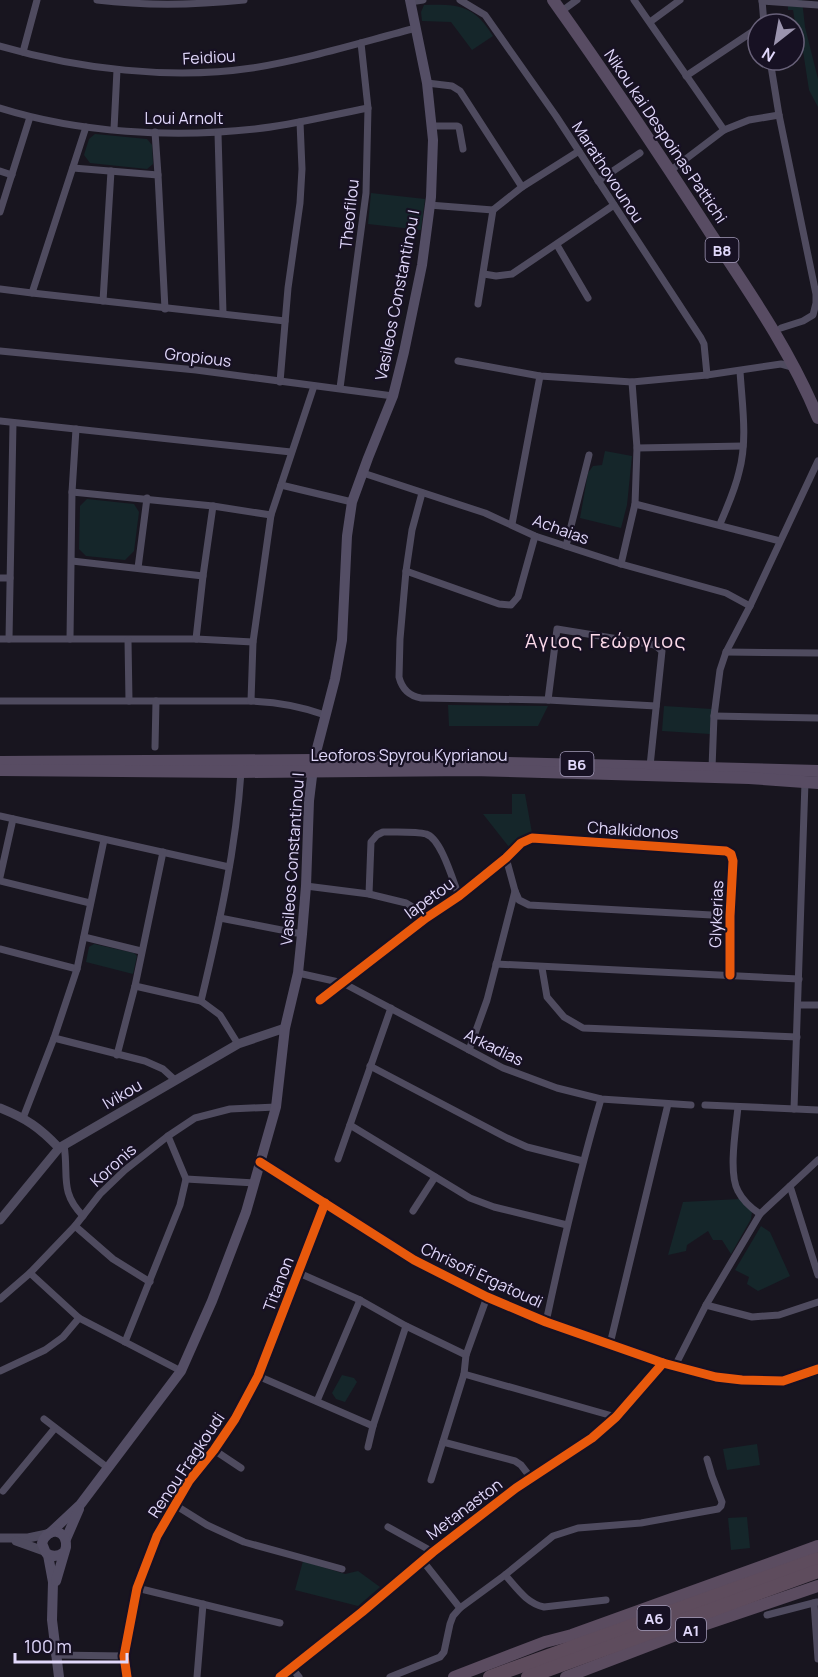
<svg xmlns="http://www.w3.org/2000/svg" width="818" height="1677" viewBox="0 0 818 1677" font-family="Manrope,sans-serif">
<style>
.green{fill:#15262a}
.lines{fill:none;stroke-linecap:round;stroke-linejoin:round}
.minor{stroke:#4f4b5f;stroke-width:7}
.tertiary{stroke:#4f4b5f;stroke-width:9}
.secondary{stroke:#544e65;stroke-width:10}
.primary{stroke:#584c63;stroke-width:12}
.trunk{stroke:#5b4c60;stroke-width:12}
.motorway{stroke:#5e4c5d;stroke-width:14}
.cycleway-casing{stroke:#171123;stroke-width:13}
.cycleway{stroke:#e8590c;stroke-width:9}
.labels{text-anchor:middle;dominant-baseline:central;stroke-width:4.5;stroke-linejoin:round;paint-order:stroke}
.shield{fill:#171123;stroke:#a49cba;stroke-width:1.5}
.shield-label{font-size:15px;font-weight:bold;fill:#e1d8fb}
.street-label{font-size:16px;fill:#e1d8fb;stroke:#171123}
.quarter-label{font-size:20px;letter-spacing:1.5px;fill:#fbd9e9;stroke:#171123}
</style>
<rect width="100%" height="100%" fill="#18151f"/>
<g class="green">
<path d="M788,0H802L805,27L818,79V107L809,90L803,51L799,46L793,10H788Z"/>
<path d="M424,5C458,4 474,5 493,36L472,50L451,22L422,21L421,12Z"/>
<path d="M95,134L147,139L152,145L153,164L147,169L90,163L84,155L89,139Z"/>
<path d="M371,193L425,199L421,230L368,224Z"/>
<path d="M605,451L632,456L627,505L621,528L580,518L588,473L593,466L602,465Z"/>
<path d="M87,499L134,504L139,512L134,551L125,560L86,556L79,549L80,506Z"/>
<path d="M448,705L548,706L538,726H449Z"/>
<path d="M664,706L712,709L710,734L662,731Z"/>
<path d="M512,794H525L532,833L509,847L483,814H512Z"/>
<path d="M94,944L134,953L137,956L133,974L86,962L89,947Z"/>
<path d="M739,1199L752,1212L751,1219L731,1254L722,1240H713L708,1231L687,1245L686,1251L668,1255L683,1202Z"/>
<path d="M761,1226L770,1232L790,1276L758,1291L747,1284L749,1277L735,1270Z"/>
<path d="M342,1375L354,1378L357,1382L345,1402L336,1399L332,1393Z"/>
<path d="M757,1444L760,1465L727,1470L723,1449Z"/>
<path d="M747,1517L750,1548L731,1550L728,1518Z"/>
<path d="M303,1561L345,1574L358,1571L380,1587L358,1606L295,1590Z"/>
</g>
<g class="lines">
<g class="minor">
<path d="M97,0C146,6 196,5 244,0"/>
<path d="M460,0L485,15L556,116L701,338L704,344L707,375"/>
<path d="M634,0L724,130"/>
<path d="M762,0L764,24"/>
<path d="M762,1L818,5"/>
<path d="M410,2L423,0"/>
<path d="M566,8L577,0"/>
<path d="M650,22L680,0"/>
<path d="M0,46C79,69 171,80 252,68C308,59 362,42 416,28"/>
<path d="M23,52L37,0"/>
<path d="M770,60L779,115L816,294V303L813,315L803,321L781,328"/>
<path d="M686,76L758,28"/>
<path d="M427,83L452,86L460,91L522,187"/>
<path d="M0,108C80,133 172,138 255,129C293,125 331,115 368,108"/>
<path d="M431,126H457L459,127L463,149"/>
<path d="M114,129L117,70"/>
<path d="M155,132L158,175L165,309"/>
<path d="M218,133L223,313"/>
<path d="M73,168L158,175"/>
<path d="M0,171L12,175"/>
<path d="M670,171L724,130L749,120L779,115"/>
<path d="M598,181L640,153"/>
<path d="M429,205L493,210L522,187L579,151"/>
<path d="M0,212L30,117"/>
<path d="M557,245L588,298"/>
<path d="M484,274L496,276L512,274L614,205"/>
<path d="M0,289L32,293L285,321"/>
<path d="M32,293L86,127"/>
<path d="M103,301L111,171"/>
<path d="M478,304L493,210"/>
<path d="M0,351L196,370L393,396"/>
<path d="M458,361L540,376L632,382L707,375L781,364L792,367"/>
<path d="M280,382L288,288L300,203L302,169L300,122"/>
<path d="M340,388L366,193L368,108L361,43"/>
<path d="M0,421L291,452"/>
<path d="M637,448L743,446"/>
<path d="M363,473L485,513L535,536L621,564L726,593L750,606"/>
<path d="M281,485L352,502"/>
<path d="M72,492L213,506L271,515"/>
<path d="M422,493L412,530L406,571L400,639L399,677C402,689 409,696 421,698L548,700L656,706"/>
<path d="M635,504L780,541"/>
<path d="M512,524L540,376"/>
<path d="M720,524C727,507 735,490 739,472C748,440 742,404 740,371"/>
<path d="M566,546L589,455"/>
<path d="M72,561L203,576"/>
<path d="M621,564L635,504L637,448L632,382"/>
<path d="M138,568L147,498"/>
<path d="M406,571L499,604L511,605L518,597L535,536"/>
<path d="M0,578H10"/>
<path d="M0,639H196L253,642"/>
<path d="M9,639L13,423"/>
<path d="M70,639L72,492L76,429"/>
<path d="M196,639L203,576L213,506"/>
<path d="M128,640L129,701"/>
<path d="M726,652L818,653"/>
<path d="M548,700L557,629L655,645L662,651L650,766"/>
<path d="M0,701H251C277,702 301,706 325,715"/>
<path d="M251,701L253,642L271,515L314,386"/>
<path d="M714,716L818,718"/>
<path d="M155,747L156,701"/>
<path d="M712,768L714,716L720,670L726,652L750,606L818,461"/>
<path d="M0,816L229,867"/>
<path d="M506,858L515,891L519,900L529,905L730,916"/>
<path d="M0,877L13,819"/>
<path d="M0,881L90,903"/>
<path d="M306,886L369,894L406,903L416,909L426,918"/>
<path d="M369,894L371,842L377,835L383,832C394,832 416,831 426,834C441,838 453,881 459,896"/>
<path d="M220,918L302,934"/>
<path d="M84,937L141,951"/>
<path d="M0,949L77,969"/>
<path d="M496,964L799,979"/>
<path d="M542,968L547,997L564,1017L583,1028L797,1037"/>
<path d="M298,973L343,983L503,1068L557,1088L601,1099L691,1105"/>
<path d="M135,986L201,1001L220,1015L238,1044"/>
<path d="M320,1000L426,918L459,896L506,858L521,843L532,838L726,851L731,854L733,861L730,916V975"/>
<path d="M201,1001C219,926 236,849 241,772"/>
<path d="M798,1005H818"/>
<path d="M54,1038L145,1061L163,1069L175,1080"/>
<path d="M469,1050L487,1000L515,891"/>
<path d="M117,1055L135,986L163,852"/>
<path d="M370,1066L507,1138L527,1147L583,1161"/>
<path d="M705,1105L818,1110"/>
<path d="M738,1107C736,1128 728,1173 738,1191C743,1201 751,1208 760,1214"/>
<path d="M794,1109L805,782"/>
<path d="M23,1118L54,1038L77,969L104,840"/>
<path d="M350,1125L470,1198L494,1207L567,1225"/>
<path d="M64,1145C69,1176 59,1191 83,1216"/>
<path d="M338,1159L391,1008"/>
<path d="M260,1162L414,1260L487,1297L546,1322L663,1363L716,1377L742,1380L783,1381L818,1369"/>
<path d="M186,1179L255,1183"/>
<path d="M790,1186L818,1275"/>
<path d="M413,1211L435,1177"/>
<path d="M75,1226L113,1259L150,1282"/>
<path d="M30,1273L79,1318L181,1371"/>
<path d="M299,1273L360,1300L406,1326L466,1355"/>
<path d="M0,1299L30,1273L75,1226L100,1194L125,1170L168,1136L195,1118L230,1109L276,1107"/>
<path d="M706,1305L752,1317L779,1315L818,1302"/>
<path d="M546,1322C562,1247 579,1173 601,1099"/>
<path d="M125,1342L180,1205L186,1179L168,1136"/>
<path d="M610,1344L668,1104"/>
<path d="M675,1366L706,1305L760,1214L818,1160"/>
<path d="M0,1371L45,1350L63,1337L79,1318"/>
<path d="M464,1374L616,1417"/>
<path d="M258,1376L373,1426"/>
<path d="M317,1401L360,1300"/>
<path d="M44,1419L108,1468"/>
<path d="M443,1442L515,1461L521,1465L531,1478"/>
<path d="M368,1447L373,1426L406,1326"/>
<path d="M214,1450L241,1468"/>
<path d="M431,1480L464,1374L466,1355L487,1297"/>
<path d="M3,1491L55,1428"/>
<path d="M175,1505L207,1525L244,1542L342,1569"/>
<path d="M388,1527L433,1552"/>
<path d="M422,1560L460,1608"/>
<path d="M505,1575C517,1588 526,1603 544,1607L606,1600"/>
<path d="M137,1588L280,1623"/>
<path d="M814,1603L818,1659"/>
<path d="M767,1615L817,1602"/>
<path d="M55,1655L124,1656"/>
<path d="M291,1667L299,1677"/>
<path d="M127,1677L124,1656L137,1588L157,1536L189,1481L214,1450L235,1419L258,1376L325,1203"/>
<path d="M197,1677L203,1604"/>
<path d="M280,1677L362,1612L433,1552L516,1488L592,1438L616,1417L663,1363"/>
<path d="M390,1677L440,1657L444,1652L450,1624L453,1616L460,1608L505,1575L553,1536L578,1528L641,1523L718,1509L721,1506L722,1502L712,1476L707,1459"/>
</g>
<g class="tertiary">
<path d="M0,1108C27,1119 39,1127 59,1148"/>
<path d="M0,1220L59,1148L238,1044L285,1028"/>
<path d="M0,1538H28L47,1534"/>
<path d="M16,1541L44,1551"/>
</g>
<g class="secondary">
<path d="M50,1533L80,1505L181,1371L212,1301L246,1212L276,1107L285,1028L298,973L302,934L306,886L309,801L314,760L335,679L342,640L347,536L352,502L368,458L393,396L404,352L422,265L431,197L433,140L427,83L410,0"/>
<path d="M66,1539L79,1509"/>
<path d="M48,1555L53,1582L52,1620L59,1677"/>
<path d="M56,1581L66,1547C67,1529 48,1526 42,1543L46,1553C52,1557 58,1557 64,1552"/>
</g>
<g class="primary">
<path d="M553,0C608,77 660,155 711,234C750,293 791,352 818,418"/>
<path d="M0,762L314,760L505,763L818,771"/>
<path d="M0,770L241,772L472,770L749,778L818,783"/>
</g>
<g class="trunk">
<path d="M454,1677L545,1642L572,1635L818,1546"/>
<path d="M566,1677L697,1627L818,1586"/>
</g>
<g class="motorway">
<path d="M490,1677L818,1559"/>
<path d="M528,1677L818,1571"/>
</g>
<g class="cycleway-casing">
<g id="cycleway">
<path d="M320,1000L426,918L459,896L506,858L521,843L532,838L726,851L731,854L733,861L730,916V975"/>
<path d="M260,1162L414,1260L487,1297L546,1322L663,1363L716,1377L742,1380L783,1381L818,1369"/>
<path d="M127,1677L124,1656L137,1588L157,1536L189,1481L214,1450L235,1419L258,1376L325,1203"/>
<path d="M280,1677L362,1612L433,1552L516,1488L592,1438L616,1417L663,1363"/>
</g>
</g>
<use href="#cycleway" class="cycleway"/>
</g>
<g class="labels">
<g class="shield">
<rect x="705.5" y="238" width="33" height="24" rx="4.5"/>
<rect x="560.5" y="752" width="33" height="24" rx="4.5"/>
<rect x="637.5" y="1606" width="33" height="24" rx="4.5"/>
<rect x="676" y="1618" width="30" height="24" rx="4.5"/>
</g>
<g class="shield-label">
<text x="722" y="250">B8</text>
<text x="577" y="764">B6</text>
<text x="654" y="1618">A6</text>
<text x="691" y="1630">A1</text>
</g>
<g class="street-label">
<text transform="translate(209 57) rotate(-3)">Feidiou</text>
<text x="184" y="118">Loui Arnolt</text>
<text transform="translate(666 136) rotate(56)">Nikou kai Despoinas Pattichi</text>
<text transform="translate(608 172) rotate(57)">Marathovounou</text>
<text transform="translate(349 214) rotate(-84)">Theofilou</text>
<text transform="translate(397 295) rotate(-79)">Vasileos Constantinou I</text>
<text transform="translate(198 357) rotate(7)">Gropious</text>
<text transform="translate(561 529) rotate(20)">Achaias</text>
<text x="409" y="755">Leoforos Spyrou Kyprianou</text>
<text transform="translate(633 830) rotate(4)">Chalkidonos</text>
<text transform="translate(292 859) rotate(-86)">Vasileos Constantinou I</text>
<text transform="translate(429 898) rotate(-36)">Iapetou</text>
<text transform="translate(716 914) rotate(-88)">Glykerias</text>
<text transform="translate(494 1047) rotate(26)">Arkadias</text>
<text transform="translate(122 1094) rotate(-30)">Ivikou</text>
<text transform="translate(113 1165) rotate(-42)">Koronis</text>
<text transform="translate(482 1275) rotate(25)">Chrisofi Ergatoudi</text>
<text transform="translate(278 1284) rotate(-69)">Titanon</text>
<text transform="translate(186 1465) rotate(-56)">Renou Fragkoudi</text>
<text transform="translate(464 1509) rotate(-37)">Metanaston</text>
</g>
<g class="quarter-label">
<text x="606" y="640">Άγιος Γεώργιος</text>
</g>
</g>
<g transform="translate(776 42) rotate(211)"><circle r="28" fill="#171123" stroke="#686179" stroke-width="1.5"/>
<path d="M0-4.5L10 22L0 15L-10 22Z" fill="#9b94ae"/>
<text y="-9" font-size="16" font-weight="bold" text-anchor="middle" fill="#e1d8fb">N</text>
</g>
<path d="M15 1653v9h112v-9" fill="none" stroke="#e1d8fb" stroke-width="3"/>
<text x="24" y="1653" font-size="18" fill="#e1d8fb" stroke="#171123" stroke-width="4.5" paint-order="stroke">100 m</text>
</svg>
